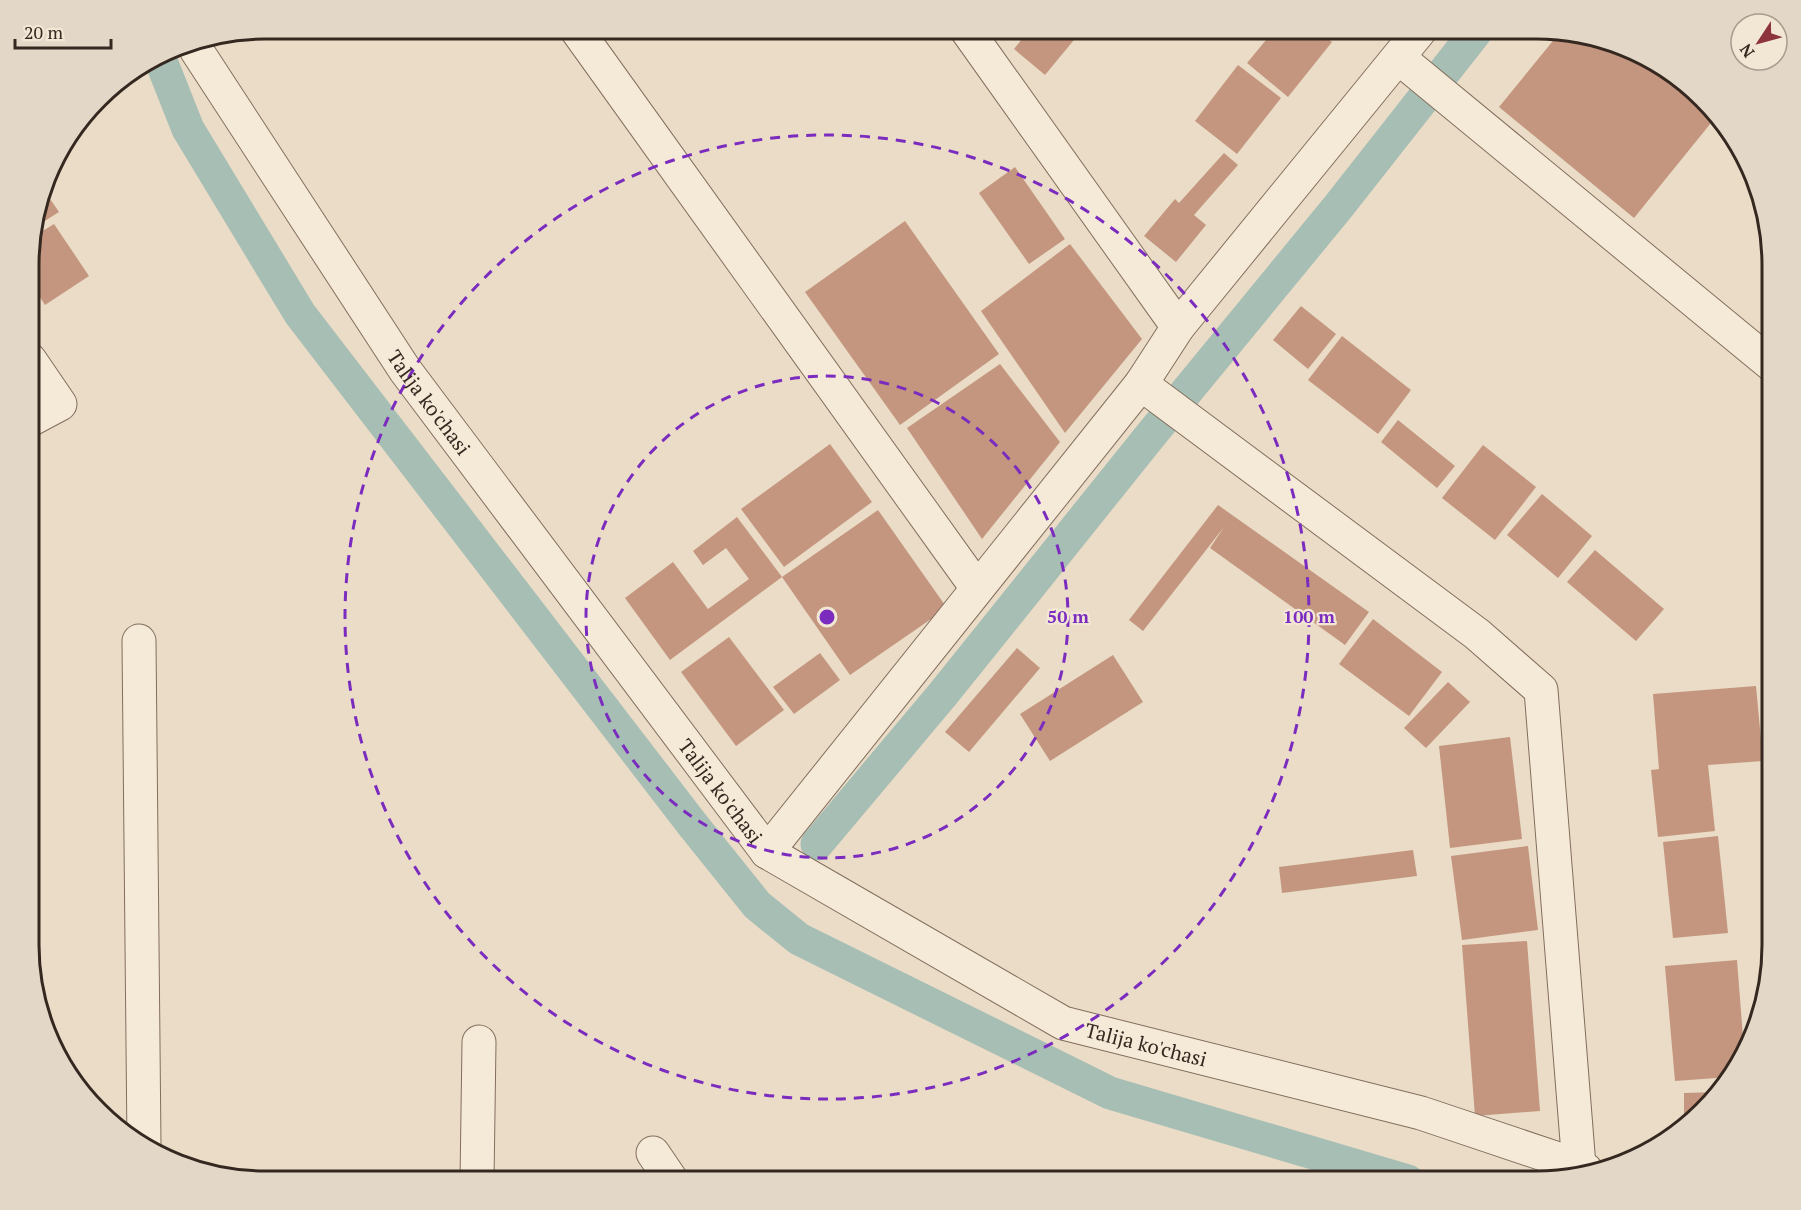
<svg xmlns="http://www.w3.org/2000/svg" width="1801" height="1210" viewBox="0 0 1801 1210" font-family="'PT Serif',serif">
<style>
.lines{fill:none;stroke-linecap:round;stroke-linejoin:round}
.canal{stroke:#a7beb5;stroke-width:33}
.building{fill:#c4967f}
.minor-casing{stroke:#836e5d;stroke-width:35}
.minor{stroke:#f5ead8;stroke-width:33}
.ring{fill:none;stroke:#7b2cbf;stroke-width:3;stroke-dasharray:10 8}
.labels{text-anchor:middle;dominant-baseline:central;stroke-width:4.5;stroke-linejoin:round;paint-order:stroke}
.street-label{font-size:20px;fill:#352820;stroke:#f2e7d5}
.rim{fill:none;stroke:#352820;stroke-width:3}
.centre{fill:#7b2cbf;stroke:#f2e7d5;stroke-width:3}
.ring-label{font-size:18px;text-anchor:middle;font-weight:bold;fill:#7b2cbf;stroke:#f2e7d5;stroke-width:4.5;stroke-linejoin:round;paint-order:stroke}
</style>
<rect width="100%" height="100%" fill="#eadcc6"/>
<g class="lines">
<g class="canal">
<path d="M159,56L188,129L300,314L692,824L757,905L799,939L1110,1093L1408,1181"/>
<path d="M817,844L943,694L1150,436L1338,207L1478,29"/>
</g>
</g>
<g class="building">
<path d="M1030,29H1083L1045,75L1014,49Z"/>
<path d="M1275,29H1316L1332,42L1288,97L1247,63Z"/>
<path d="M1561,31L1612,41L1680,77L1715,118L1634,218L1499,107Z"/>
<path d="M1238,65L1281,98L1237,154L1195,121Z"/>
<path d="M1224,153L1238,165L1194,215L1206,225L1176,262L1144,236L1175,199L1179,203Z"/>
<path d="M1015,167L1065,239L1029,264L979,193Z"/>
<path d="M44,190L59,212L32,229L43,194Z"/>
<path d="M905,221L999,354L900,425L805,292Z"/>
<path d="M54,224L89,276L45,305L30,282V239Z"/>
<path d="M1070,244L1142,339L1065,433L981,311Z"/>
<path d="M1301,306L1336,334L1308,369L1273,340Z"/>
<path d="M1342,336L1411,390L1378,434L1308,380Z"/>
<path d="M1000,364L1060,442L982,539L907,428Z"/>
<path d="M1398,420L1455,466L1437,488L1381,442Z"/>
<path d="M830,444L872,502L784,567L741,509Z"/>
<path d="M1483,445L1536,487L1495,540L1442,498Z"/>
<path d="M1542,494L1592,536L1558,578L1507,535Z"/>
<path d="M1218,505L1369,612L1345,645L1210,548L1224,527L1143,631L1129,620Z"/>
<path d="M878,510L947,608L850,675L782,577Z"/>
<path d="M737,517L782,577L670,660L625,598L673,562L708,609L749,579L726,548L703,565L693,551Z"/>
<path d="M1595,550L1664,609L1636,641L1567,582Z"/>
<path d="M1373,619L1442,672L1409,716L1339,664Z"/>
<path d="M729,637L784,710L736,746L681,672Z"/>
<path d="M1017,648L1040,668L969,752L945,732Z"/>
<path d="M820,653L840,680L794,714L773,687Z"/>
<path d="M1113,655L1143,702L1050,761L1020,714Z"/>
<path d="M1448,682L1470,702L1426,748L1404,728Z"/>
<path d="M1756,686L1763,761L1708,765L1715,831L1658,837L1651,770L1659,769L1653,694Z"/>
<path d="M1510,737L1522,839L1450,848L1439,746Z"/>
<path d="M1718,836L1728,933L1673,938L1663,842Z"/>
<path d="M1528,846L1538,930L1462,940L1451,856Z"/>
<path d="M1413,850L1417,876L1282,893L1279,867Z"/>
<path d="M1527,941L1540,1111L1475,1116L1462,945Z"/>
<path d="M1737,960L1744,1050L1730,1077L1675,1081L1665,966Z"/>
<path d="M1719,1092L1684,1121V1093Z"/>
</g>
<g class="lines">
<g class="minor-casing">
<g id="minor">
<path d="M576,29L977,588"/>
<path d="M966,29L1178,327"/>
<path id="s1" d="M193,43L197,51L405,370L767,852L1063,1023L1421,1113L1579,1166L1586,1170"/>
<path d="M1399,58L1772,365"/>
<path d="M30,360L60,404L30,420"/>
<path d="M1141,384L1477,634L1541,690L1579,1166"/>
<path d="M139,641L144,1145"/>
<path d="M767,852L1141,384L1178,327L1421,29"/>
<path d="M653,1153L672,1181"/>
<path d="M477,1181L479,1042"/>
</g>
</g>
<use href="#minor" class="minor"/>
</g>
<g class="ring">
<circle cx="827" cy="617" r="241"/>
<circle cx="827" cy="617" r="482"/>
</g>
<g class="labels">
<g class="street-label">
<text stroke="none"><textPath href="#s1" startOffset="430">Talija ko'chasi</textPath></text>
<text stroke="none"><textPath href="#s1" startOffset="916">Talija ko'chasi</textPath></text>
<text stroke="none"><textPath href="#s1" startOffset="1420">Talija ko'chasi</textPath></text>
</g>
</g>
<path d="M0 0H1801V1210H0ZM265 39H1536A226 226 0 0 1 1762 265V945A226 226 0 0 1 1536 1171H265A226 226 0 0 1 39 945V265A226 226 0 0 1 265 39Z" fill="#e3d8c7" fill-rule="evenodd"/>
<path class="rim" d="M265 39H1536A226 226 0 0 1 1762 265V945A226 226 0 0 1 1536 1171H265A226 226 0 0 1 39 945V265A226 226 0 0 1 265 39Z"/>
<circle cx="827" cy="617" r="9" class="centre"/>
<g class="ring-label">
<text x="1068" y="623">50 m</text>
<text x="1309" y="623">100 m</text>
</g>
<g transform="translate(1759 42) rotate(234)"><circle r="28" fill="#f2e7d5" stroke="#a69b8d" stroke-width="1.5"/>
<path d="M0-4.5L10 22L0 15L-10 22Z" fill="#8c333c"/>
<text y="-9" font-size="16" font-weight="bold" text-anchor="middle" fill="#352820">N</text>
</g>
<path d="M15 39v9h96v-9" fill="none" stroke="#352820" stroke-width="3"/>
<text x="24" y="39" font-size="18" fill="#352820" stroke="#f2e7d5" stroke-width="4.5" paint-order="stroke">20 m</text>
</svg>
